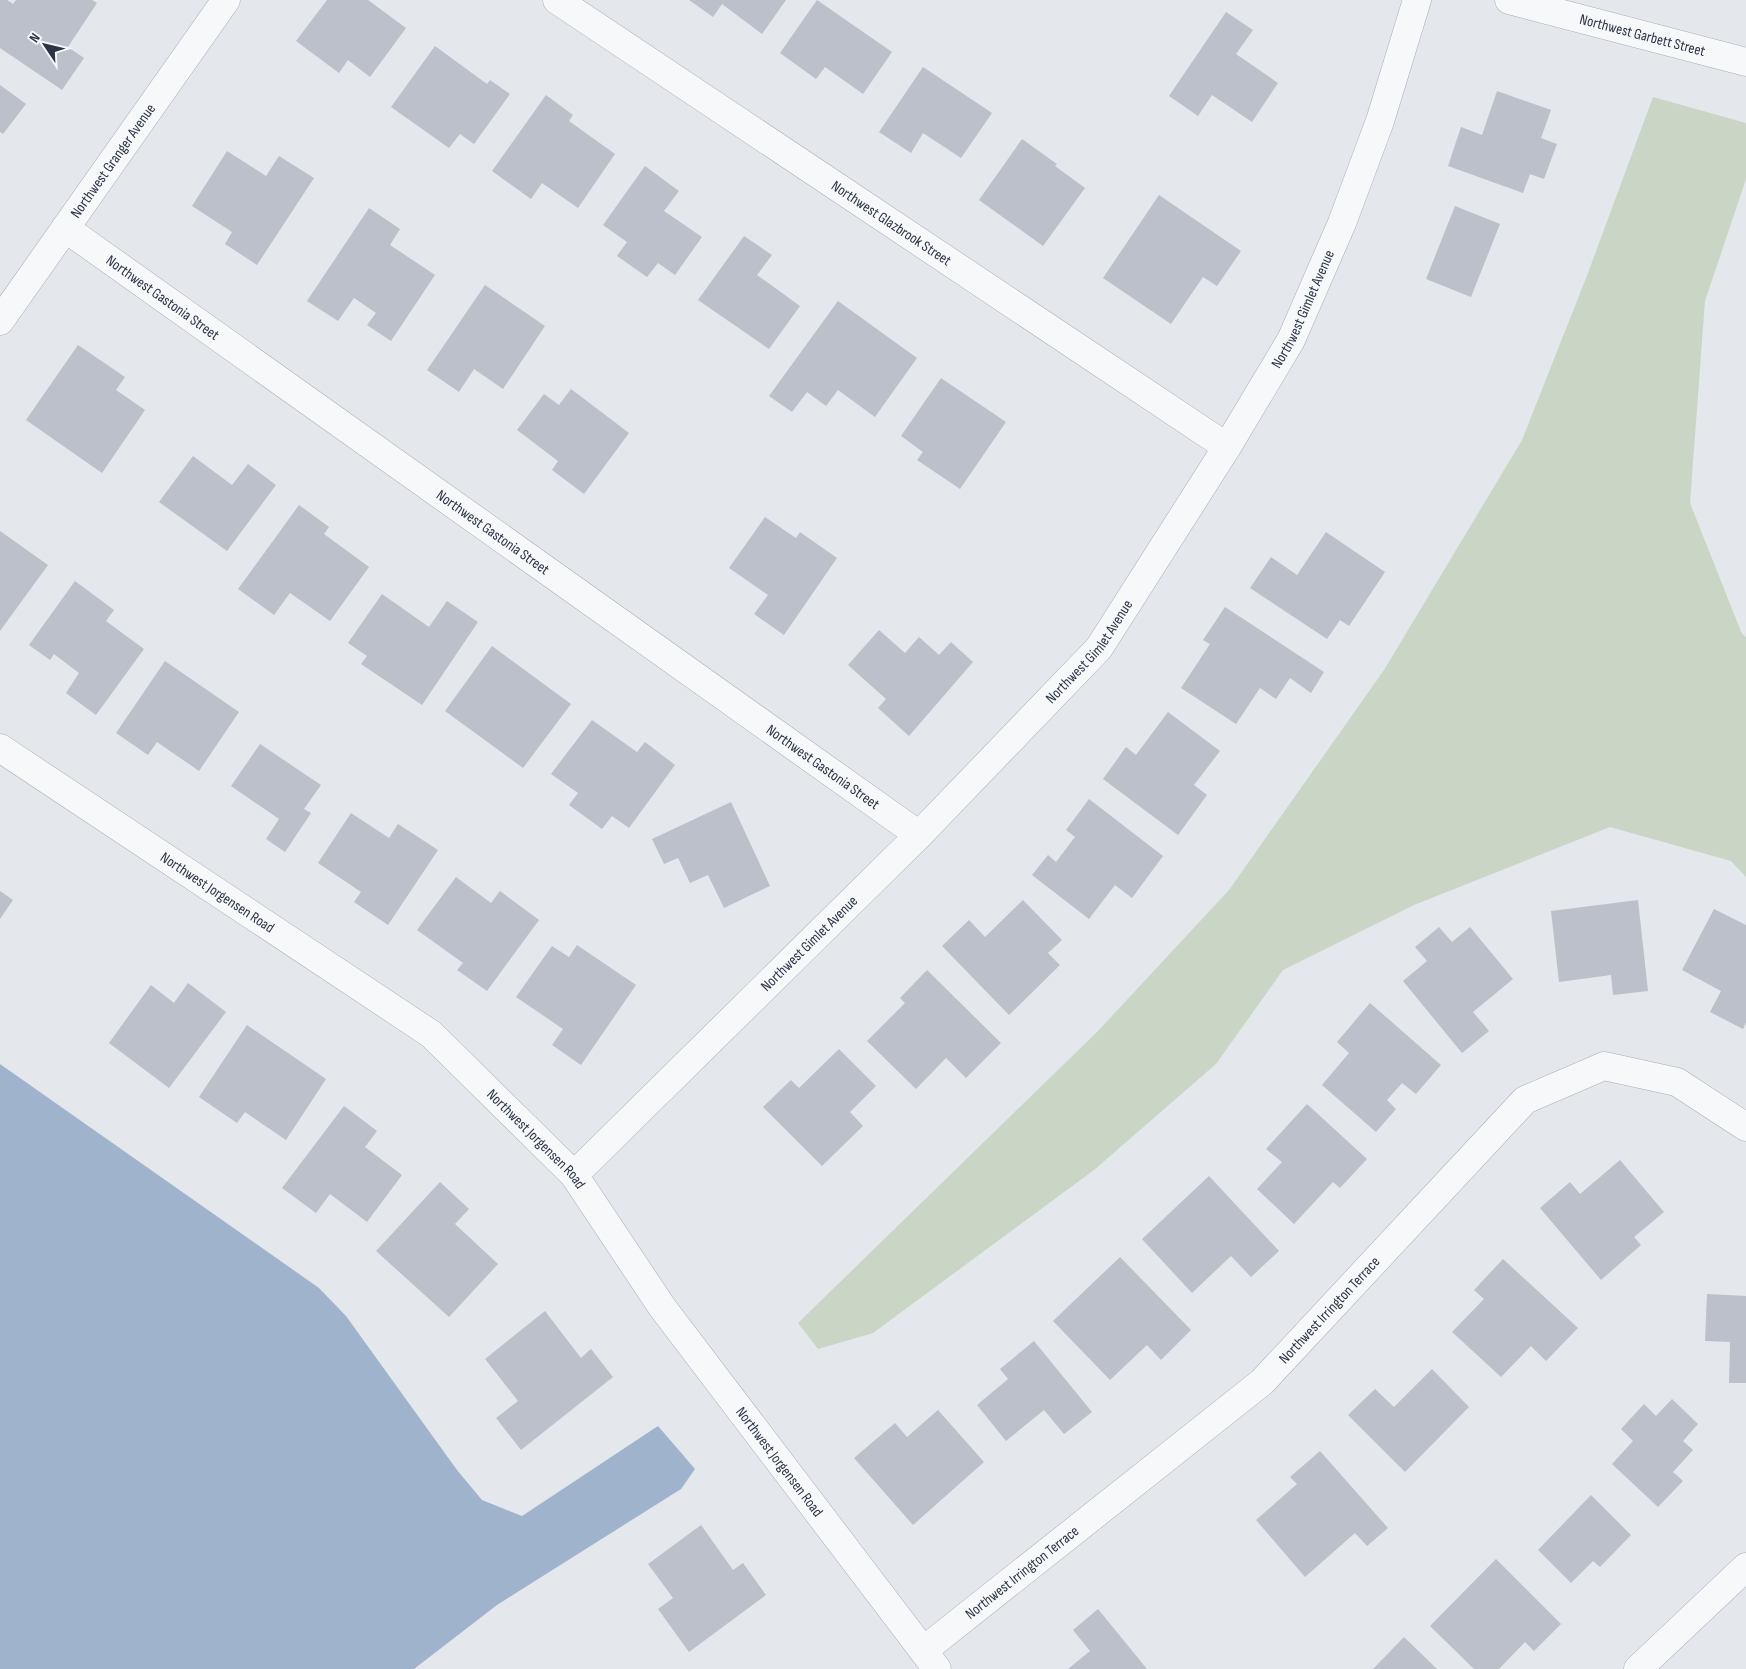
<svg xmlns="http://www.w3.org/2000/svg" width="1746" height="1669" viewBox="0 0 1746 1669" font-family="'Sofia Sans Condensed',sans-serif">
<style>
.green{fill:#c9d6c5}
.water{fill:#9fb4cc}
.building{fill:#bbc0ca}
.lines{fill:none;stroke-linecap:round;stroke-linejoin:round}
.minor-casing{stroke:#a9aeb7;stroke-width:29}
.tertiary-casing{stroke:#a9aeb7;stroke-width:29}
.minor{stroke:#f7f8fa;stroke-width:28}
.tertiary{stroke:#f7f8fa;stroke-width:28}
.labels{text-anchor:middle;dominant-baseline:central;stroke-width:4;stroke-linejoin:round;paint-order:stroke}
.street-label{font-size:15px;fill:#2b3445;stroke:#f4f6f9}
</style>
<rect width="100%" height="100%" fill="#e4e7ec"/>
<path class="green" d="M1653,97L1746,123V179L1705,301L1690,503L1742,634L1746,637V877L1731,861L1610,827L1414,905L1283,970L1216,1064L1094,1170L873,1333L818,1349L798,1323L1098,1031L1229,890L1384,670L1522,440L1588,273Z"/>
<path class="water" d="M0,1064L319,1288L346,1316L457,1470L482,1500L522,1516L658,1426L695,1469L681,1489L497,1605L414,1669H0Z"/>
<g class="building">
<path d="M0,0H7L13,4L16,0H92L97,3L68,47L84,58L62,90L0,48Z"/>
<path d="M327,0H368L406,28L370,77L348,60L339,73L296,41Z"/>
<path d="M689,0H786L762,34L722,4L713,17Z"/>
<path d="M817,0L892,52L863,94L825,67L816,79L780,53Z"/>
<path d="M1226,12L1253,30L1236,54L1278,83L1252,122L1212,95L1198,116L1169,96Z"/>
<path d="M435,46L487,84L490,80L510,94L474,144L460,134L449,148L391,107Z"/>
<path d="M923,67L992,113L961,158L923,133L911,153L879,132Z"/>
<path d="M0,85L26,104L3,134L0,132Z"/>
<path d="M1497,91L1551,110L1541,138L1557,144L1544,179L1530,174L1523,193L1448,166L1461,127L1482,135Z"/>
<path d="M546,95L573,115L569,121L615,154L578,208L542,183L531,199L492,171Z"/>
<path d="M1022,139L1057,164L1055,166L1085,188L1043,246L979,200Z"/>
<path d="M227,151L266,176L279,156L314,178L257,265L225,244L232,232L192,206Z"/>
<path d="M645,166L679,191L664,211L702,237L675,275L658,263L647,277L617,256L627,242L603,225Z"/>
<path d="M1159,195L1241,251L1217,286L1203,277L1171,324L1103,278Z"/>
<path d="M1455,206L1500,224L1471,297L1426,279Z"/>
<path d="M369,208L400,229L390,245L435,275L391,341L367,325L376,313L354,298L338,321L307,301Z"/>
<path d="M744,236L772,255L757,275L800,306L769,349L698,300Z"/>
<path d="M485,285L545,326L503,389L474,369L459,392L427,370Z"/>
<path d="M838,301L917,358L875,417L838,390L826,406L807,392L792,412L769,396Z"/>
<path d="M78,345L125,377L116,390L145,410L102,473L26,420Z"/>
<path d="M941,378L1006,422L960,489L917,460L923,452L901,436Z"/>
<path d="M571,389L629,433L584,494L552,470L558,461L517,430L544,394L559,405Z"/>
<path d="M193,456L232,485L248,464L276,485L227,551L159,502Z"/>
<path d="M299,505L329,527L324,534L369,567L330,621L290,593L274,615L238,589Z"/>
<path d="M765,517L796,538L800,532L837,558L784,635L754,614L768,595L729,568Z"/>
<path d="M0,531L48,565L0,631Z"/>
<path d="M1326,532L1385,572L1349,626L1340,620L1327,639L1250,588L1271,557L1297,575Z"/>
<path d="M75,581L114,610L106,621L144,649L96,715L66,693L79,673L54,654L50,660L29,645Z"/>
<path d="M382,594L429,627L447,601L478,622L422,705L361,664L367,656L348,643Z"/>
<path d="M1225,607L1324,672L1311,693L1290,678L1276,699L1260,688L1236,724L1181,688L1210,644L1203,640Z"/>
<path d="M879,630L905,653L919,637L939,655L951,642L973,662L909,736L878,708L886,699L848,665Z"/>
<path d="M492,646L571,704L523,768L445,711Z"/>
<path d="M165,661L239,712L199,771L157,742L148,755L116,733Z"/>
<path d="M1168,712L1220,751L1194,785L1207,795L1178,835L1103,779L1126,747L1136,755Z"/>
<path d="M592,720L637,752L645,742L675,765L629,828L612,816L602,829L569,805L578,793L551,774Z"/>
<path d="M260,744L321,785L304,809L311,813L285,852L266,839L279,819L231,786Z"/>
<path d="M1089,799L1163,856L1132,898L1115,885L1089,919L1032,875L1048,855L1056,862L1075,837L1066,830Z"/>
<path d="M731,802L770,886L724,908L708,875L690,883L678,858L664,864L652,839Z"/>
<path d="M351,813L389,838L398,824L438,850L388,925L354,902L361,892L318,863Z"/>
<path d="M456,877L491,903L500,891L539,920L487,991L457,970L463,963L417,930Z"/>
<path d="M0,891L13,900L0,919Z"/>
<path d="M1023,900L1062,940L1048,953L1060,965L1009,1015L942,946L969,920L985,937Z"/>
<path d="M1638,900L1648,991L1613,995L1611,975L1559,982L1551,911Z"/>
<path d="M1714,909L1746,925V1023L1743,1029L1710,1012L1721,991L1682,970Z"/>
<path d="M1439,927L1452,942L1470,927L1513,979L1473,1012L1489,1031L1462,1053L1403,981L1427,961L1415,947Z"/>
<path d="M577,945L636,985L581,1065L552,1045L563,1029L516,997L552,946L569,957Z"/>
<path d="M927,970L1001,1043L966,1078L946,1058L916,1089L867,1041L905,1003L900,998Z"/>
<path d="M188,983L226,1012L169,1088L109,1043L151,985L174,1003Z"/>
<path d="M1370,1003L1441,1065L1416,1094L1402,1083L1387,1100L1396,1109L1376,1132L1322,1085L1349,1053L1337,1042Z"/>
<path d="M247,1025L326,1079L286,1140L245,1112L237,1123L199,1097Z"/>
<path d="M839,1049L876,1086L850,1112L863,1126L822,1166L763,1107L791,1080L799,1088Z"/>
<path d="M1307,1104L1367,1159L1340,1188L1333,1182L1294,1224L1257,1189L1282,1162L1266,1149Z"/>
<path d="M344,1106L377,1131L365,1147L402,1175L367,1222L330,1194L316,1213L282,1188Z"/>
<path d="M1620,1160L1664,1212L1634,1237L1641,1245L1601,1280L1540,1208L1570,1182L1580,1194Z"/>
<path d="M1209,1176L1279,1251L1251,1277L1231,1256L1192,1293L1142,1239Z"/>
<path d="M440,1182L469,1209L455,1224L498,1264L449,1317L376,1251Z"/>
<path d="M1120,1257L1191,1330L1161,1360L1147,1345L1110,1380L1053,1321Z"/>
<path d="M1503,1259L1578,1328L1546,1361L1531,1346L1501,1377L1452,1332L1484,1299L1474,1290Z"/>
<path d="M1707,1294L1746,1296V1383H1729L1730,1342L1705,1341Z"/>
<path d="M545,1311L581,1358L591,1349L613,1377L521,1450L496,1418L518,1401L485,1359Z"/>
<path d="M1034,1341L1092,1412L1064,1434L1044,1410L1006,1441L977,1405L1008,1379L1000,1369Z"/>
<path d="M1432,1369L1469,1407L1405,1472L1348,1415L1375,1389L1394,1407Z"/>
<path d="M1672,1399L1698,1424L1683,1441L1693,1450L1673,1472L1683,1481L1658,1507L1612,1464L1633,1441L1621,1429L1644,1404L1656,1416Z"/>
<path d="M938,1410L984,1462L913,1525L854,1458L895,1423L907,1437Z"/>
<path d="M1320,1451L1388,1528L1367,1546L1355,1533L1305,1577L1256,1520L1297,1484L1290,1477Z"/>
<path d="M1591,1495L1631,1535L1600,1567L1593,1561L1571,1583L1538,1550Z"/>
<path d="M701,1525L733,1570L743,1563L766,1595L689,1652L658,1609L673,1598L648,1564Z"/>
<path d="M1496,1559L1561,1624L1534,1651L1525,1642L1499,1669H1474L1430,1626Z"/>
<path d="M1098,1609L1147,1669H1068L1090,1651L1073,1630Z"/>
<path d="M1404,1637L1437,1669H1373Z"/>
</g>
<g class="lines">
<g class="minor-casing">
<g id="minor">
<path id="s1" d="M557,0L1227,447"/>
<path id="s2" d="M1509,0L1746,62"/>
<path id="s3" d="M65,228L919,835"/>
<path id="s4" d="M0,321L226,0"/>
<path id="s5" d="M0,748L431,1034L574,1175L662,1307L937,1669"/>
<path id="s6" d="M574,1175L919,835L1099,648L1227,447L1291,340L1342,223L1380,121L1417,0"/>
<path id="s7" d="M924,1650L1262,1382L1525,1100L1604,1066L1677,1082L1746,1127"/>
</g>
</g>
<g class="tertiary-casing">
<path id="tertiary" d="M1638,1669L1746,1567"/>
</g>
<use href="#minor" class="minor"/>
<use href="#tertiary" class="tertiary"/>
</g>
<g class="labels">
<g class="street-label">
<text stroke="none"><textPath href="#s2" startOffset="138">Northwest Garbett Street</textPath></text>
<text stroke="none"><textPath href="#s4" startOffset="196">Northwest Granger Avenue</textPath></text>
<text stroke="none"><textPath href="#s1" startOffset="402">Northwest Glazbrook Street</textPath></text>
<text stroke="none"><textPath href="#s3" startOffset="120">Northwest Gastonia Street</textPath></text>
<text stroke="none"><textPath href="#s6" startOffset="1140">Northwest Gimlet Avenue</textPath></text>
<text stroke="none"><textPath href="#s3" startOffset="525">Northwest Gastonia Street</textPath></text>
<text stroke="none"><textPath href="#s6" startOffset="735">Northwest Gimlet Avenue</textPath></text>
<text stroke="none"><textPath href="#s3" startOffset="930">Northwest Gastonia Street</textPath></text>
<text stroke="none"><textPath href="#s5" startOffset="261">Northwest Jorgensen Road</textPath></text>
<text stroke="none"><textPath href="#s6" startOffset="330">Northwest Gimlet Avenue</textPath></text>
<text stroke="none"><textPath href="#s5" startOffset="666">Northwest Jorgensen Road</textPath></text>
<text stroke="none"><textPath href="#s7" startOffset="530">Northwest Irrington Terrace</textPath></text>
<text stroke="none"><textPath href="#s5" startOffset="1071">Northwest Jorgensen Road</textPath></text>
<text stroke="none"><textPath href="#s7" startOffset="125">Northwest Irrington Terrace</textPath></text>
</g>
</g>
<g transform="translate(45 45) rotate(305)" stroke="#f4f6f9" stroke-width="4" paint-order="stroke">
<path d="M0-4L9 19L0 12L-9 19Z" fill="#2b3445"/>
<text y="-8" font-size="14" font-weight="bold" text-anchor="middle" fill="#2b3445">N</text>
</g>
</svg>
